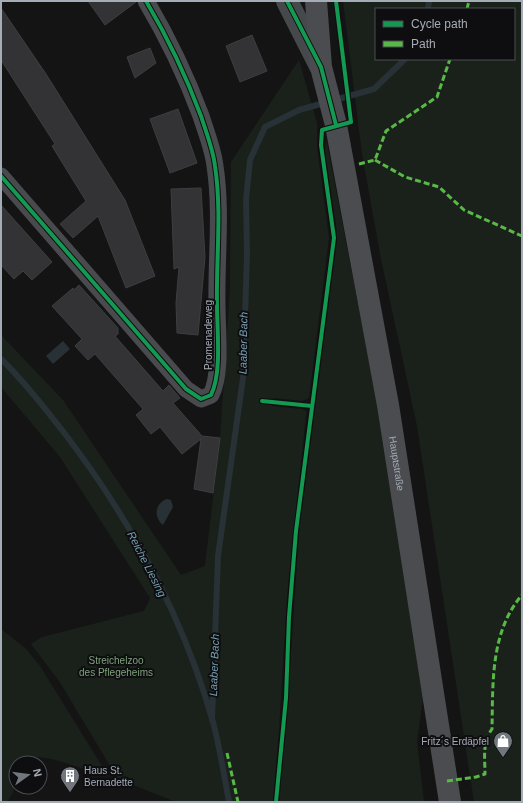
<svg xmlns="http://www.w3.org/2000/svg" width="523" height="803" viewBox="0 0 523 803" font-family="Arial,sans-serif">
<style>
.green{fill:#1a211a;fill-rule:evenodd}
.water{fill:#273136}
.lines{fill:none;stroke-linecap:round;stroke-linejoin:round}
.stream{stroke:#273136;stroke-width:6}
.building{fill:#333335;stroke:#3c3e40}
.minor{stroke:#484a4d;stroke-width:17}
.secondary{stroke:#46494b;stroke-width:22}
.primary{stroke:#4a4c4f;stroke-width:22}
.quiet{stroke:#58b947;stroke-width:3;stroke-dasharray:6 3;stroke-linecap:butt}
.cycleway-casing{stroke:#0e0e10;stroke-width:6}
.cycleway{stroke:#139951;stroke-width:4}
.labels{text-anchor:middle;dominant-baseline:central;stroke-width:4;stroke-linejoin:round;paint-order:stroke}
.street-label{font-size:10px;fill:#a4acb6;stroke:#0e0e10}
.park-label{font-size:10px;fill:#7ea17a;stroke:#0e0e10}
.poi-label{font-size:10px;fill:#a4acb6;stroke:#0e0e10;text-anchor:end}
.water-label{font-size:11px;font-style:italic;fill:#79a1b2;stroke:#0e0e10}
</style>
<rect width="100%" height="100%" fill="#141414"/>
<g class="green">
<path d="M343,1H522V802H474L417,426L381,259L362,154ZM376,9H514V59H376Z"/>
<path d="M299,60L317,123V147L329,238L309,398L302,401L274,398L272,406L301,409L306,411V415L287,596L279,730L273,802H176L118,779L59,681L31,644L42,637L144,611L150,598L60,457L1,387V335L63,400L181,575L205,566L220,438L230,289L231,162Z"/>
<path d="M326,138L381,423L423,697L417,742L424,802H279L286,728L299,532L337,241L336,225L325,152Z"/>
<path d="M1,629L26,649L40,666L108,776L52,759L38,757L27,763H16C16,776 16,792 7,802H1Z"/>
</g>
<g class="water">
<path d="M63,341L70,349L53,364L46,356Z"/>
<path d="M167,499L171,500L173,507L163,525C153,517 155,503 167,499Z"/>
</g>
<g class="lines">
<g class="stream">
<path d="M428,9L429,1"/>
<path d="M1,359C24,381 43,406 62,430C129,517 183,616 213,722C220,748 224,775 229,802"/>
<path d="M212,720L218,556L243,378L247,255L246,200L250,160L265,127L299,110L374,89L405,59"/>
</g>
</g>
<g class="building">
<path d="M88,1H136V2L105,25Z"/>
<path d="M1,8L46,74L125,200L155,276L126,288L98,216L73,238L60,224L86,201L52,146L55,144L1,60Z"/>
<path d="M252,35L267,71L240,82L226,46Z"/>
<path d="M150,48L156,63L135,78L127,57Z"/>
<path d="M178,109L197,163L170,173L150,119Z"/>
<path d="M201,188L205,257L198,335L177,333L176,303L179,267L174,269L171,189Z"/>
<path d="M1,205L52,262L32,280L23,271L14,279L1,265Z"/>
<path d="M79,285L118,328V334L115,336L163,391L169,385L180,398L173,403L202,436L220,438L213,493L194,489L201,439L182,454L160,427L151,434L136,415L143,409L95,354L88,360L75,346L82,339L52,306L73,288L74,290Z"/>
</g>
<g class="lines">
<path class="minor" d="M1,176L186,389L201,399L211,395C222,373 217,331 217,305C216,259 222,212 215,166C213,149 206,132 201,116C186,76 168,38 146,1"/>
<path class="secondary" d="M287,1L320,66"/>
<path class="primary" id="s1" d="M316,1L321,67L336,125L388,405L450,802"/>
<g class="quiet">
<path d="M467,9L469,1"/>
<path d="M375,160L405,177L439,187L464,210L522,236"/>
<path d="M359,164L375,160L386,131L437,97L450,59"/>
<path d="M227,753L238,802"/>
<path d="M447,781L476,777L485,774C485,758 482,743 492,729C493,684 490,632 522,595"/>
</g>
<g class="cycleway-casing">
<g id="cycleway">
<path d="M287,1L321,67L336,125"/>
<path d="M1,176L186,389L201,399L211,395C222,373 217,331 217,305C216,259 222,212 215,166C213,149 206,132 201,116C186,76 168,38 146,1"/>
<path d="M262,401L312,406"/>
<path d="M276,802L286,698L289,617L296,531L334,238L321,145L322,130L351,122L336,1"/>
</g>
</g>
<use href="#cycleway" class="cycleway"/>
</g>
<defs>
<g id="shop-pin" transform="scale(1)"><path d="M0 17L-7.5 6A9.5 9.5 0 1 1 7.5 6Z" fill="#72777d" stroke="#0e0e10"/><path d="M-5-2.5h2.3a2.7 3.5 0 0 1 5.4 0H5L5.5 6h-11ZM-1.5-2.5h3a1.5 2.3 0 0 0-3 0Z" fill="#fff"/></g>
<g id="building-pin" transform="scale(1)"><path d="M0 17L-7.5 6A9.5 9.5 0 1 1 7.5 6Z" fill="#72777d" stroke="#0e0e10"/><path d="M-4-6H4V6H1V3H-1V6H-4ZM-2.5-4.3h1.7v1.8h-1.7ZM.8-4.3h1.7v1.8H.8ZM-2.5-1h1.7V.8h-1.7ZM.8-1h1.7V.8H.8Z" fill="#fff"/></g>
</defs>
<g fill-rule="evenodd">
<use href="#shop-pin" x="503" y="741"/>
<use href="#building-pin" x="70" y="776"/>
</g>
<g class="labels">
<g class="street-label">
<text transform="translate(208 335) rotate(-90)">Promenadeweg</text>
<text stroke="none"><textPath href="#s1" startOffset="470">Hauptstraße</textPath></text>
</g>
<g class="park-label">
<text x="116" y="660">Streichelzoo<tspan x="116" dy="12">des Pflegeheims</tspan></text>
</g>
<g class="poi-label">
<text x="489" y="741">Fritz´s Erdäpfel</text>
<text x="84" y="770" text-anchor="start">Haus St.<tspan x="84" dy="12">Bernadette</tspan></text>
</g>
<g class="water-label">
<text transform="translate(243 343) rotate(-89)">Laaber Bach</text>
<text transform="translate(147 564) rotate(63)">Reiche Liesing</text>
<text transform="translate(214 665) rotate(-88)">Laaber Bach</text>
</g>
</g>
<rect width="523" height="803" fill="none" stroke="#a4acb6" stroke-width="4"/>
<rect x="375" y="8" width="140" height="52" fill="#0e0e10" stroke="#4a4d52"/>
<rect x="383" y="21" width="20" height="6" fill="#139951" stroke="#4a4d52"/>
<text x="411" y="28" font-size="12" fill="#a4acb6">Cycle path</text>
<rect x="383" y="41" width="20" height="6" fill="#58b947" stroke="#4a4d52"/>
<text x="411" y="48" font-size="12" fill="#a4acb6">Path</text>
<g transform="translate(28 775) rotate(76)"><circle r="19" fill="#0e0e10" stroke="#4a4d52"/>
<path d="M0-3L7 15L0 10L-7 15Z" fill="#72777d"/>
<text y="-6" font-size="11" font-weight="bold" text-anchor="middle" fill="#a4acb6">N</text>
</g>
</svg>
